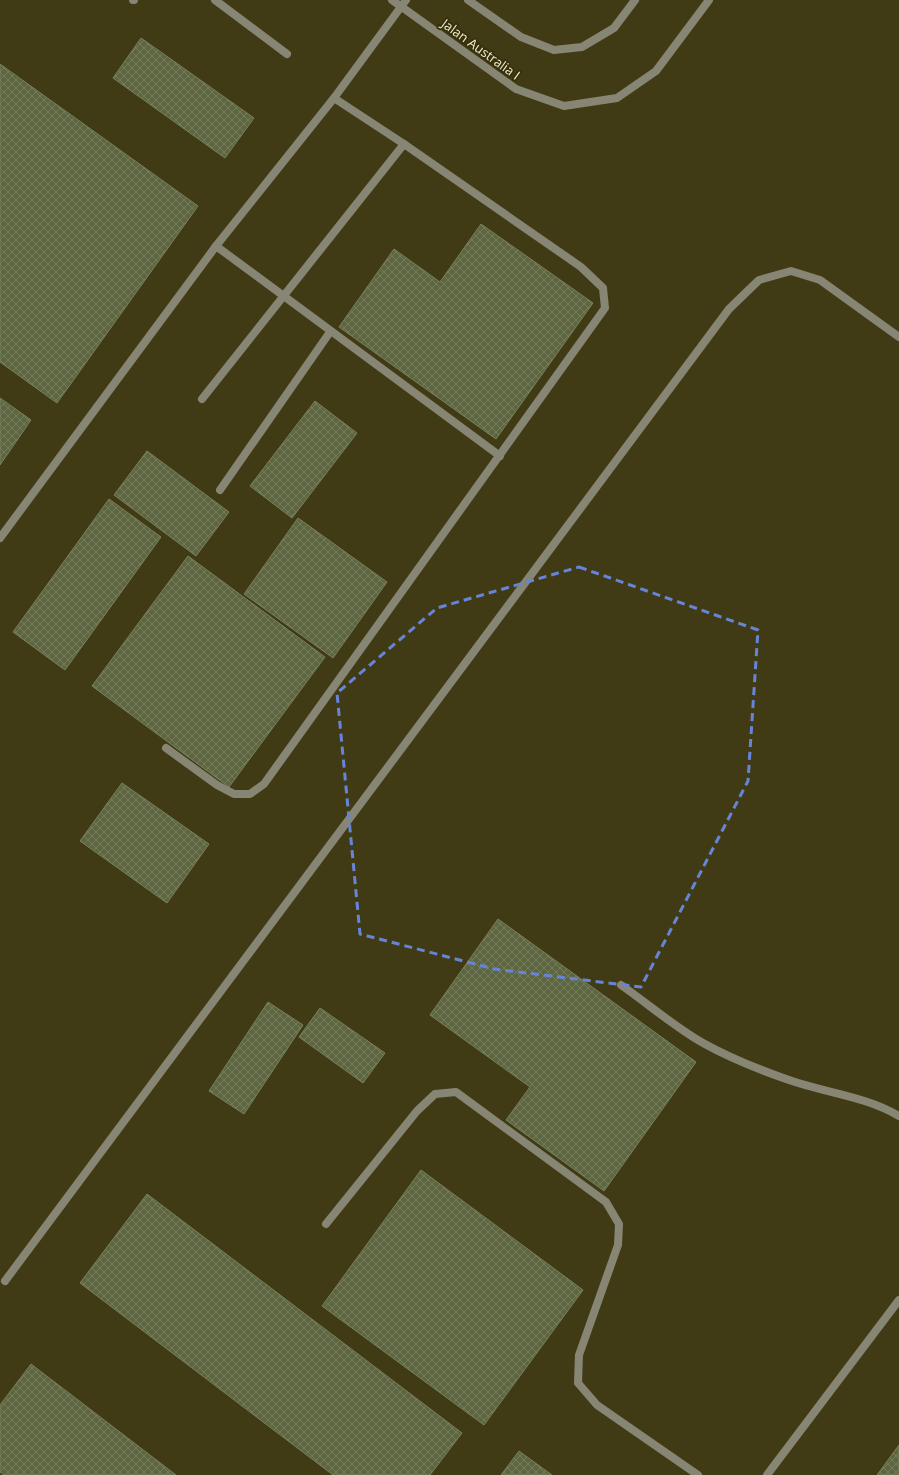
<svg xmlns="http://www.w3.org/2000/svg" width="899" height="1475" viewBox="0 0 899 1475" font-family="'Open Sans',sans-serif">
<style>
.building{fill:url(#building-cross-hatch);stroke:#77815c}
.lines{fill:none;stroke-linecap:round;stroke-linejoin:round}
.service{stroke:#878574;stroke-width:8}
.marked{fill:none;stroke:#6685d8;stroke-width:3;stroke-dasharray:8 5;stroke-linejoin:round}
.labels{text-anchor:middle;dominant-baseline:central;stroke-width:4;stroke-linejoin:round;paint-order:stroke}
.street-label{font-size:13px;fill:#efecd7;stroke:#37310a}
</style>
<defs>
<pattern id="building-cross-hatch" width="8" height="8" patternUnits="userSpaceOnUse"><rect width="8" height="8" fill="#5d6641"/><path d="M0 0l8 8M0 8l8-8" fill="none" stroke="#757c5c"/></pattern>
</defs>
<rect width="100%" height="100%" fill="#413b15"/>
<g class="building">
<path d="M141,38L254,118L225,158L113,78Z"/>
<path d="M0,64L198,206L57,403L0,362Z"/>
<path d="M481,224L593,303L496,439L339,327L394,249L440,282Z"/>
<path d="M0,398L31,420L0,465Z"/>
<path d="M315,401L357,433L292,518L250,486Z"/>
<path d="M147,451L229,512L196,556L114,495Z"/>
<path d="M109,499L161,537L65,670L13,632Z"/>
<path d="M298,518L387,582L333,658L244,594Z"/>
<path d="M188,556L325,657L229,787L92,686Z"/>
<path d="M122,783L209,844L167,903L80,841Z"/>
<path d="M498,919L696,1062L604,1191L506,1120L530,1087L430,1015Z"/>
<path d="M268,1002L303,1025L244,1114L209,1091Z"/>
<path d="M320,1008L385,1053L363,1083L299,1037Z"/>
<path d="M421,1170L583,1290L484,1425L322,1306Z"/>
<path d="M147,1194L462,1433L430,1475H333L80,1283Z"/>
<path d="M31,1364L176,1475H4L0,1472V1405Z"/>
<path d="M899,1445V1475H877Z"/>
<path d="M519,1451L552,1475H501Z"/>
</g>
<g class="lines">
<g class="service">
<path d="M133,0H134"/>
<path d="M215,0L287,54"/>
<path d="M392,0L516,89L564,106L617,98L656,71L709,0"/>
<path d="M468,0L521,37L554,50L582,47L614,28L635,0"/>
<path d="M216,246L500,456"/>
<path d="M202,399L404,144"/>
<path d="M220,490L330,332"/>
<path d="M0,538L216,246L334,98L406,0"/>
<path d="M166,748L217,785L234,794H250L264,784L605,308L603,288L581,267L404,144L334,98"/>
<path d="M621,985C647,1003 676,1028 703,1043C730,1058 760,1070 789,1080C826,1093 865,1096 899,1116"/>
<path d="M326,1224L417,1111L435,1094L456,1092L606,1202L619,1224L618,1245L579,1355L578,1383L597,1405L698,1475"/>
<path d="M5,1281L729,309L759,280L791,271L820,280L899,337"/>
<path d="M767,1475L899,1300"/>
</g>
</g>
<path class="marked" d="M579,567L758,630L748,781L641,987L494,969L360,934L337,693L437,608Z"/>
<g class="labels">
<g class="street-label">
<text transform="translate(481 49) rotate(36)">Jalan Australia I</text>
</g>
</g>
</svg>
